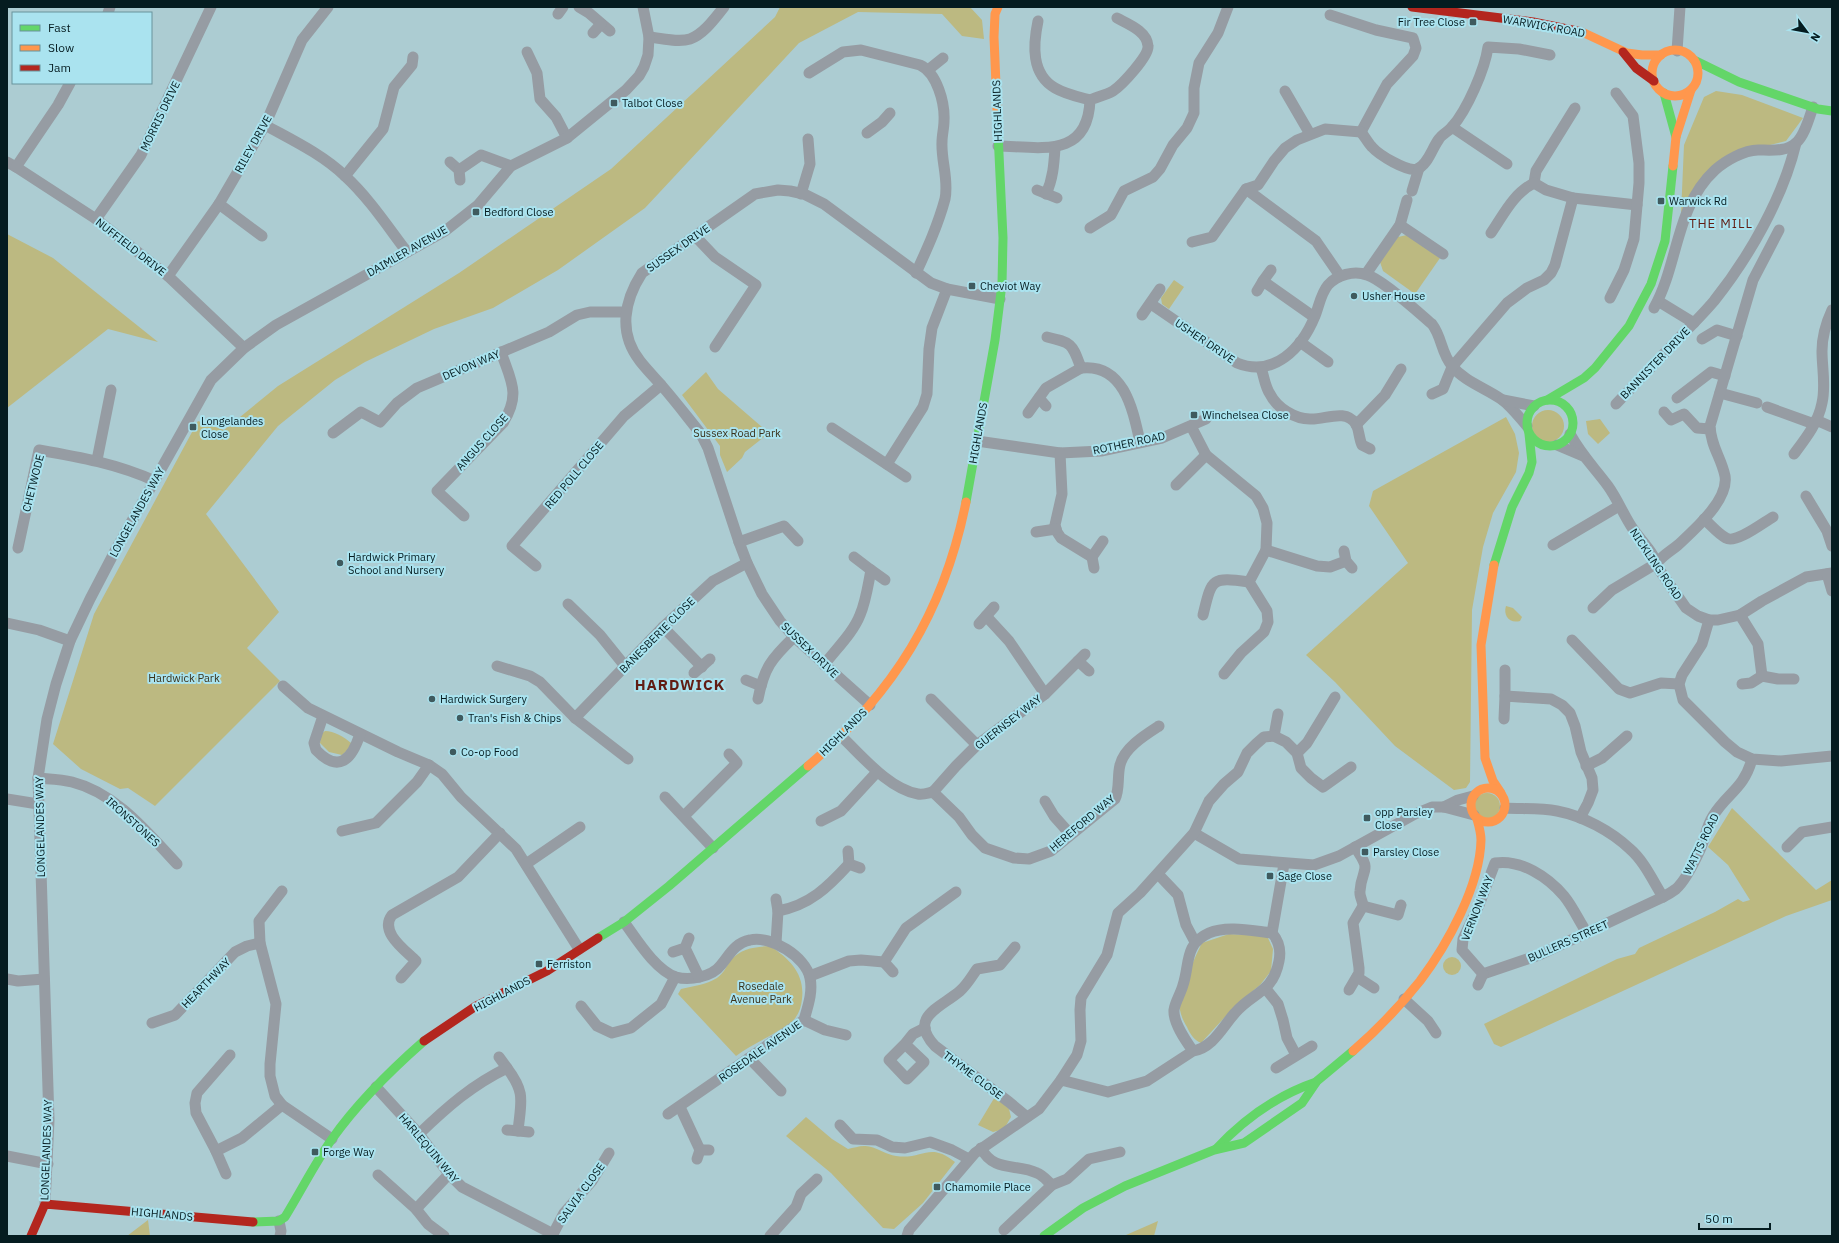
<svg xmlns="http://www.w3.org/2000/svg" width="1839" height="1243" viewBox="0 0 1839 1243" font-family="'IBM Plex Sans',sans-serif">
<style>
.green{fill:#bcb981}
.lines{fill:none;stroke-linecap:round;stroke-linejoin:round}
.street{stroke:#969ca3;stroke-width:11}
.fast{stroke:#63d668;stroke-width:9}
.slow{stroke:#ff974d;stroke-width:9}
.jam{stroke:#b3261e;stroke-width:9}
.poi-dot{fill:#3f5a5e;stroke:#aae3ef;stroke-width:1.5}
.labels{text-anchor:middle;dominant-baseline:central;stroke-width:4;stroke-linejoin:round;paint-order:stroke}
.poi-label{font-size:11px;fill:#051c20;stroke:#aae3ef;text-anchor:start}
.street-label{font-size:11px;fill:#051c20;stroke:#aae3ef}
.park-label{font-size:11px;fill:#3a321b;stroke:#aae3ef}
.quarter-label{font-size:13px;letter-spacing:1px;fill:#611d13;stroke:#aae3ef}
.district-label{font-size:15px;font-weight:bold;letter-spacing:1px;fill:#611d13;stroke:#aae3ef}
</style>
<rect width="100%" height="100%" fill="#acccd2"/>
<g class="green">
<path d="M780,7H970L982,20L984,39L962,36L942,14L858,12L799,43L645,208L558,270L493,308L434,329L365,362L335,380L278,426L206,514L279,612L247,648L280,681L155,806L128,788L120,789L81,769L53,744L94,614L198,421L224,430L278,386L459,273L611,169L775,17Z"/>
<path d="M1716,91L1742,95L1803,118L1786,141L1730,155L1681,214L1684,145L1704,97Z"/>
<path d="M7,234L53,258L158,342L108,329L7,408Z"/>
<path d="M1407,235L1440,258L1415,294L1383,271L1380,262L1398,237Z"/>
<path d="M1174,280L1184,287L1169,309L1162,304L1161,298Z"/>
<path d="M706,372L718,389L769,433L745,452L742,458L727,472L720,455V446L682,395Z"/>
<circle cx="1548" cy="426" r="16"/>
<path d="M1506,417L1515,434L1519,453L1516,472L1493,513L1483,547L1472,610L1470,782L1466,788L1454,790L1395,746L1335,682L1306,655L1408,563L1369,506L1373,491Z"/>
<path d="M1600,419L1610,433L1598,444L1588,434L1586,421Z"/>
<path d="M1506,606L1513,608L1522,617L1520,621C1509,624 1503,615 1506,606Z"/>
<path d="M325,731C334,731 344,737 351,743L350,748L342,755L329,752L320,743L321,734Z"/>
<circle cx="1487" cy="806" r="13"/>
<path d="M1732,808L1816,890L1832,880V900L1786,916L1501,1047L1494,1044L1484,1024L1617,959L1635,954L1639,948L1715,912L1738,899L1743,902L1750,900L1728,865L1708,847Z"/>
<path d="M1229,934L1264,936L1268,938L1273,949L1271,971L1260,985L1236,1005L1201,1043C1194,1040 1190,1034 1187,1027C1184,1022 1181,1016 1180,1010C1178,996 1195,956 1202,943Z"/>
<path d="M770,946C790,959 805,974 802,999C801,1009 798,1017 790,1023C773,1036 753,1043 736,1056L678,994L681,989C693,986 706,985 717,978C724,973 726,967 730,961C741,948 754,947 770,946Z"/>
<circle cx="1452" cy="966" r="9"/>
<path d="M996,1095L1009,1109L1011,1117L1004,1129L993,1132L978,1125Z"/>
<path d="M806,1117L832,1139L848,1149C853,1148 859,1146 864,1146C874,1145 886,1155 896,1156C923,1160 929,1141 955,1162L923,1203L894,1229L883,1228L831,1173L786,1136Z"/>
<path d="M148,1220L150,1236H127Z"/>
<path d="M1158,1221L1154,1236H1121L1126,1235Z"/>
</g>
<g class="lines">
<g class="street">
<path d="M579,7L589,13L610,31"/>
<path d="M108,13L110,7"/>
<path d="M558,14L563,7"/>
<path d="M1330,15L1376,30L1413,38L1416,48L1413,56L1387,84L1361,132"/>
<path d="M1038,21C1033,45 1031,74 1055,88C1065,94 1079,97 1090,100"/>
<path d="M593,33L601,24"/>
<path d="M649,37C661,38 678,43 690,39C704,34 715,18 724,7"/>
<path d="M1677,51L1680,7"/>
<path d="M527,52L537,73L540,99L556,117L567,138"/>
<path d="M928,70L943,58"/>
<path d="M809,73L843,52L861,50L920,65C937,73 945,103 944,121C944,128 942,135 942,142C941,161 949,180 945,199C938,225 927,249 916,273"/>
<path d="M1285,91L1310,134"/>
<path d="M265,125C292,140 322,154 345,176C369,198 388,227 407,252"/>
<path d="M1452,127L1507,164"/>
<path d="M1361,132C1365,137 1368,143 1372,147C1379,155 1407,172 1417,169C1428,165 1432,148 1439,139C1442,134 1448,132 1452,127C1467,110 1485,69 1488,47L1519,49L1550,55"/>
<path d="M867,133L882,122L890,113"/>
<path d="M998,146C1040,147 1088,159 1090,100C1097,97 1106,95 1113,91C1122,85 1149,56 1148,46C1147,31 1128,24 1117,18"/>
<path d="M7,162L16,167L96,219L168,276L244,348"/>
<path d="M450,162L459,170L460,180"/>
<path d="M16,167L58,105L70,83"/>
<path d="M459,170L481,155L511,166"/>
<path d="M345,176L383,129L394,87L412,65L413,57"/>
<path d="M1534,183L1536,171L1575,108"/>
<path d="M1037,190L1057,198"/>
<path d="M1412,191L1419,168"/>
<path d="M801,194L810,164L808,139"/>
<path d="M1046,194C1053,179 1054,164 1055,148"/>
<path d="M1573,198L1637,205"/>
<path d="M219,204L262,236"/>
<path d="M96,219L141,155L211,7"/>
<path d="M1400,225L1443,254"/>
<path d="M1090,228L1111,215L1124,191L1153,177L1160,169L1173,145L1187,128L1194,113V88L1199,63L1218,33L1228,7"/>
<path d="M1491,233C1504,214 1513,194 1534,183"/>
<path d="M696,237L715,257L756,285L715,347"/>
<path d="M1192,242L1212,237L1246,189"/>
<path d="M1366,274L1400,225L1407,200"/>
<path d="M168,276L219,204L265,125L302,40L328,7"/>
<path d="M1340,276L1316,241L1246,189L1258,185L1274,161L1285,148L1297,140L1325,129L1361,132"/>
<path d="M1263,281L1271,270"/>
<path d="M1257,291L1263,281L1314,317"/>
<path d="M1610,298L1624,270L1634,239L1639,183V163L1633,116L1616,93"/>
<path d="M1658,301L1694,323"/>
<path d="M1151,304L1237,363C1274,378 1302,348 1315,316C1319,306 1321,293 1328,285C1337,275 1354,270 1367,275C1383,280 1418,312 1432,324C1442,337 1441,353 1452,366C1464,381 1485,388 1501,399C1511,406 1519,417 1527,426"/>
<path d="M1654,308C1679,263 1675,207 1715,170C1725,161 1744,150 1758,150C1771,150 1786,152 1796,143C1805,135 1809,118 1813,107"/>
<path d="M1142,315L1160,289"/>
<path d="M1047,337C1073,343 1072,344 1081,368C1124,363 1133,410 1140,442"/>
<path d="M1702,339L1717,330L1737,336"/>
<path d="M1300,342L1328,362"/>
<path d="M1261,368C1264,376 1265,387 1270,394C1277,408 1295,419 1310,419C1325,420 1345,408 1356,424C1359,429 1359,439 1362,445L1370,449"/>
<path d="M1720,393L1757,403"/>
<path d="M1432,394L1443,389L1452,367L1507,303L1527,288L1544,280L1551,273L1555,265L1573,198L1546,190L1534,183"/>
<path d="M1039,398L1046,406"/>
<path d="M1677,398L1711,372L1725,376"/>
<path d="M1503,400L1534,406"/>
<path d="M1616,404C1637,382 1658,360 1679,338C1691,326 1703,314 1714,301C1749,257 1783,198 1796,143"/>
<path d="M1767,407L1814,424"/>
<path d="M1664,412L1671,420L1684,414L1697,428L1710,429"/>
<path d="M1028,413L1046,388L1081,368"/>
<path d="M1816,420L1832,427"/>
<path d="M1356,425L1385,395L1401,369"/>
<path d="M1191,426L1206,455L1256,496L1263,508L1267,523L1266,550L1249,582L1267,611L1268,622L1264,632L1241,653L1224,674"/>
<path d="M832,428L906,477"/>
<path d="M333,433L361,412L380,422L397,403L417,388L549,332L577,315L590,312H626"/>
<path d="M1570,434C1582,456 1594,467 1608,486C1618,500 1624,516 1633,529C1642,542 1655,553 1658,568L1686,608L1698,616L1709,620H1718L1740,615L1762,601L1806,577L1832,573"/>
<path d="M977,441L1060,453L1101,451L1162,438L1206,419"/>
<path d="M1557,445L1583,456"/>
<path d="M1060,453L1062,494L1055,525L1057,532L1061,538L1092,557L1103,541"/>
<path d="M1794,454C1806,438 1818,423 1822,403C1826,386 1822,368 1822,351C1822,336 1826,323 1832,310"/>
<path d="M97,460L111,390"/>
<path d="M887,464L923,407L927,394L929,349L932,328L947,289"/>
<path d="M1176,485L1206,455"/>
<path d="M1806,496L1827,531L1832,546"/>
<path d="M464,516L437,491L503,423C521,394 511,381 501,352"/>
<path d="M1704,519C1711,525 1718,534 1726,538C1736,544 1764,522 1773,517"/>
<path d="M1036,532L1056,529"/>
<path d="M739,542L784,526L798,541"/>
<path d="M1553,545L1619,506"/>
<path d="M18,548L39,450C79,457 118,464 155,481"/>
<path d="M1266,550L1317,566L1330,567L1346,561"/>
<path d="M1344,551L1346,561L1352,568"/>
<path d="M854,557L871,570"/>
<path d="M1092,557L1094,568"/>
<path d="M536,566L512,546L624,416L661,385"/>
<path d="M1827,574L1832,591"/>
<path d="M568,604L600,635L625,666"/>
<path d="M1593,608L1612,590L1657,563C1663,555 1671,551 1678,545C1694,530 1729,500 1725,476C1721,457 1711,447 1710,426L1753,280L1779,230"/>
<path d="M1203,615C1212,578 1211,577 1249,582"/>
<path d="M1740,615L1758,644L1762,676L1751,683L1742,684"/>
<path d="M986,616L1009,641L1045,694"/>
<path d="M1709,620L1702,644L1682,675L1679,684L1683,700L1725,742L1737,752L1752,759L1781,761L1832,756"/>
<path d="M7,623L39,630L70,641"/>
<path d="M979,624L994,607"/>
<path d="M663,627L702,667"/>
<path d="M1572,640L1619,689L1630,693L1661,683L1679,684"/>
<path d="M1078,661L1089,671"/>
<path d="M824,665C836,649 853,633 860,615C866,601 868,585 871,570L885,580"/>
<path d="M497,666L530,676L540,682L575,718L628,759"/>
<path d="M694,673L710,659"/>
<path d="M1762,676L1778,679H1794"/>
<path d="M746,680L761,686"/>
<path d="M283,686L308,708L398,752L429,765L442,774L461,797L516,849L579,949"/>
<path d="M1505,696V670"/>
<path d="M758,699C764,668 771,659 794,637"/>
<path d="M931,699L977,745"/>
<path d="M870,705L794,637L780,621L762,594L747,563L739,542L708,448L701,434C688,418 676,402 662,386C655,378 647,370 640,361C618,333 624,301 642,273L755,194L778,190L790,191L804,194L824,204L931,283L947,289L1000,299"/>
<path d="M323,716L314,743L316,750C339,774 352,759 360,734"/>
<path d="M575,718L663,627L713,581L747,563"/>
<path d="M1504,719L1505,696L1551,699L1562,705L1570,713L1575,726L1581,752L1592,778L1593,790L1588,803L1580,818"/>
<path d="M1274,736L1278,714"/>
<path d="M842,737C862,756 889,789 918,794C923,795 928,793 933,792L959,817L972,835L985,848L1014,858L1029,859L1051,851L1115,799C1120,789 1117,777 1120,765C1124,748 1145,735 1159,726"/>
<path d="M1297,753L1307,743L1335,697"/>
<path d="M1586,766L1602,758L1627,736"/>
<path d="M38,778C49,779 61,779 72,782C116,793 147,832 177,864"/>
<path d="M933,792L956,766L977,745L1045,694L1085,654"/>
<path d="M665,797L713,848"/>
<path d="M7,799L38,804"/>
<path d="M1045,801L1054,816L1070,834"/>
<path d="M1444,807L1458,800L1473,796"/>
<path d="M1505,808C1522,809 1541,808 1557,811C1583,816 1611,831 1630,849C1644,861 1653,881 1663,897"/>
<path d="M684,816L737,763L729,754"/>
<path d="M821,821L841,811L877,772"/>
<path d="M342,831L376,823L417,782L429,765"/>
<path d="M1194,833L1239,859L1314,865L1339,856L1415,814L1432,807H1444L1474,815"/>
<path d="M1787,847L1802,832L1832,827"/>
<path d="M848,851L849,864L860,868"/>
<path d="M526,864L580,827"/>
<path d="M1158,874L1178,895L1186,925L1195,942"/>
<path d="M282,891L259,921L260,943L276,1004L270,1064V1076L275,1096L282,1105L332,1139"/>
<path d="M776,899L778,911"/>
<path d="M1363,906L1398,915L1401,905"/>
<path d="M624,922C636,938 655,970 676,977C689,981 712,977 721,965C730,954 735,943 750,940C771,935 806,957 810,978C813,992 808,1006 804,1020L668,1114"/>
<path d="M1272,933L1284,864"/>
<path d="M776,943L778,911C810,905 828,887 849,864"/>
<path d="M1015,947L1000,965L977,969C972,976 967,985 960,991C940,1008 908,1017 935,1046L1009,1102L1027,1117"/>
<path d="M685,948L699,977"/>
<path d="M673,952L685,948L689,938"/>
<path d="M884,962L893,972"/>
<path d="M1483,974L1539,955L1663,897C1667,895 1672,892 1676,889C1686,880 1694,863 1700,850C1705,839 1706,827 1713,816C1727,793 1744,789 1752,759"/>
<path d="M1483,974L1462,950L1463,939L1479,905L1495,863C1521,859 1548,877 1564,896C1573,907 1579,921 1587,933"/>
<path d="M810,976L849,961L861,960L884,962L906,928L956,892"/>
<path d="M1357,977L1374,988"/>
<path d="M401,978L416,961C405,950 379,932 392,915L458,877L500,833"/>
<path d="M7,979L18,981L44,979"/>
<path d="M1478,985L1483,974"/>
<path d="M1266,989L1278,1004L1283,1020L1287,1038L1296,1055"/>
<path d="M1349,990L1359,973V968L1353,923L1363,906C1363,901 1359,896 1360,891C1362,866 1373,873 1355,847"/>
<path d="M1404,999L1428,1021L1436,1033"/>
<path d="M581,1006L597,1026L612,1033L631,1028L661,1004L675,977"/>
<path d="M804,1020L825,1030L846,1035"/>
<path d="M152,1023L175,1015L235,952L247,946L260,943"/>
<path d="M905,1044L889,1060L907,1079L924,1062L905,1044L913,1034L925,1028"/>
<path d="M499,1057L507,1068"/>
<path d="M749,1058L781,1091"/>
<path d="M1276,1068L1312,1046"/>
<path d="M1061,1080L1108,1092L1147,1081L1193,1051C1213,1048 1223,1026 1235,1013C1253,992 1273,993 1279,961C1281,951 1279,941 1272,933C1253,931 1227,925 1209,933C1184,944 1190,964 1183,985C1181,993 1175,1002 1174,1010C1173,1023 1186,1041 1193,1051"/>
<path d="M376,1087L419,1134L449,1174L462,1187L553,1234"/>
<path d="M680,1107L700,1150"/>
<path d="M840,1125L853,1139L877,1140L892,1147L905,1148L930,1142L952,1150L969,1159"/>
<path d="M507,1130L529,1132"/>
<path d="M419,1134C447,1107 472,1085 507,1068C526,1093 521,1101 518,1131"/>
<path d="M981,1148C994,1173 1016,1163 1037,1173C1043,1175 1048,1182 1052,1185"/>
<path d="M216,1151L242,1138L282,1105"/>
<path d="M7,1156L48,1164"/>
<path d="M697,1159L700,1150H709"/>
<path d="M226,1174L216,1151L196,1113L195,1103L197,1093L230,1055"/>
<path d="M378,1175L416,1209L428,1224L444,1236"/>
<path d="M45,1204L49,1120L38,778L47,719L56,684L70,641L90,599L114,553L211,380L244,348L276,325L445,231L478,205L511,166L567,138L626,90L639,76L644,67L648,55L649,37L643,7"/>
<path d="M416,1209L449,1174"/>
<path d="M279,1221L281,1231L280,1236"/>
<path d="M1004,1230L1052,1185L1067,1179L1089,1159L1120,1152"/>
<path d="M552,1236L564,1213L592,1181L609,1153"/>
<path d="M770,1236L796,1207L801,1194L817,1179"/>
<path d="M907,1236L909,1230L975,1153L1039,1109L1061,1080L1077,1055L1081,1041L1080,1010L1081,998L1107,955L1118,913L1140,893L1194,833L1209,801L1224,784L1238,772L1247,753L1256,744L1264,737L1274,736L1286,742L1297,753L1301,768L1311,778L1323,787L1351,767"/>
</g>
<g class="fast">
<path d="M1694,60L1739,82L1818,109L1832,111"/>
<path d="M1664,93L1676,137"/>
<path d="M1547,400L1584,378L1595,368L1629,326L1651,284L1665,241L1673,166"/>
<circle cx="1550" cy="423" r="23"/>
<path d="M966,502L995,340L1002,284L1003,238L998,133"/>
<path d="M1494,565L1512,507L1529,473L1532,462L1529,434"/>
<path d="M598,938L624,922L669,886L808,766"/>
<path d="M1216,1149C1244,1119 1278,1095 1316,1082"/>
<path d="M253,1222L279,1221L285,1217C301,1191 315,1163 332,1139C358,1102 391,1070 424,1041"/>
<path d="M1044,1236L1083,1208L1125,1186L1214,1150L1244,1143L1302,1103L1317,1081L1353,1051"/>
</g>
<g class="slow">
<path d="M1582,32L1627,53L1642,55H1661"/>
<circle cx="1675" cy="73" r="23"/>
<path d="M998,133L994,37L995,14L998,7"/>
<path d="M1673,166L1676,137L1691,90"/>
<path d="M1494,565L1481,645L1485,758L1493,781L1501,793"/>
<path d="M808,766C894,693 944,612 966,502"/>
<circle cx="1488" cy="805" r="17"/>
<path d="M1353,1051C1377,1030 1400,1006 1420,981C1447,945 1480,886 1481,840C1481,833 1479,826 1477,819"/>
</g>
<g class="jam">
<path d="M1412,7L1533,22L1582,32"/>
<path d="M1623,52L1636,68L1654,81"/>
<path d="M424,1041L476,1006L547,971L598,938"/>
<path d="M31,1236L45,1204L253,1222"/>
</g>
</g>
<g class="poi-dot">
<rect x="1469" y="18" width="8" height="8" rx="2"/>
<rect x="610" y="99" width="8" height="8" rx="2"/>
<rect x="1657" y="197" width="8" height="8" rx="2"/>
<rect x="472" y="208" width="8" height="8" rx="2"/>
<rect x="968" y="282" width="8" height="8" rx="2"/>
<circle cx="1354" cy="296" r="4"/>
<rect x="1190" y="411" width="8" height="8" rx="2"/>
<rect x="189" y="423" width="8" height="8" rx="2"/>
<circle cx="340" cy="563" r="4"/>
<circle cx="432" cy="699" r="4"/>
<circle cx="460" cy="718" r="4"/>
<circle cx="453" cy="752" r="4"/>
<rect x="1363" y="814" width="8" height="8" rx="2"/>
<rect x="1361" y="848" width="8" height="8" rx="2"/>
<rect x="1266" y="872" width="8" height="8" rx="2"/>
<rect x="535" y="960" width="8" height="8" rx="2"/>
<rect x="311" y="1148" width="8" height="8" rx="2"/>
<rect x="933" y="1183" width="8" height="8" rx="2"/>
</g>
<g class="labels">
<g class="poi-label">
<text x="1465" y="22" text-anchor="end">Fir Tree Close</text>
<text x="622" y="103">Talbot Close</text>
<text x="1669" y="201">Warwick Rd</text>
<text x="484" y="212">Bedford Close</text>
<text x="980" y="286">Cheviot Way</text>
<text x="1362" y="296">Usher House</text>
<text x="1202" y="415">Winchelsea Close</text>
<text x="201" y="421">Longelandes<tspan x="201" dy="13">Close</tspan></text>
<text x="348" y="557">Hardwick Primary<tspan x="348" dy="13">School and Nursery</tspan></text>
<text x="440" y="699">Hardwick Surgery</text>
<text x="468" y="718">Tran's Fish &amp; Chips</text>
<text x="461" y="752">Co-op Food</text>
<text x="1375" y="812">opp Parsley<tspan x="1375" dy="13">Close</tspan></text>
<text x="1373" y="852">Parsley Close</text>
<text x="1278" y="876">Sage Close</text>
<text x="547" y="964">Ferriston</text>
<text x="323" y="1152">Forge Way</text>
<text x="945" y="1187">Chamomile Place</text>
</g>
<g class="street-label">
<text transform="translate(1544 26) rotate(10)">WARWICK ROAD</text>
<text transform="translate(997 111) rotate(-92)">HIGHLANDS</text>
<text transform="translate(160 116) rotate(-64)">MORRIS DRIVE</text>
<text transform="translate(253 144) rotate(-61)">RILEY DRIVE</text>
<text transform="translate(131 247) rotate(38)">NUFFIELD DRIVE</text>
<text transform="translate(678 248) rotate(-35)">SUSSEX DRIVE</text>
<text transform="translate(407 251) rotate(-30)">DAIMLER AVENUE</text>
<text transform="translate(1205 341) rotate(34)">USHER DRIVE</text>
<text transform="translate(1655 363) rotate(-46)">BANNISTER DRIVE</text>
<text transform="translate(471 365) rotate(-23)">DEVON WAY</text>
<text transform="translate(978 433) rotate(-80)">HIGHLANDS</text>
<text transform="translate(482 442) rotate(-48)">ANGUS CLOSE</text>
<text transform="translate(1129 443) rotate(-12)">ROTHER ROAD</text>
<text transform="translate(574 475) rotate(-50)">RED POLL CLOSE</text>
<text transform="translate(33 483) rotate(-76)">CHETWODE</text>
<text transform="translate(137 512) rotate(-61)">LONGELANDES WAY</text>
<text transform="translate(1656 564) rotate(56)">NICKLING ROAD</text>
<text transform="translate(657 635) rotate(-45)">BANESBERIE CLOSE</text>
<text transform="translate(810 650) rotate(44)">SUSSEX DRIVE</text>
<text transform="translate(1008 722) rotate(-38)">GUERNSEY WAY</text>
<text transform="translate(843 732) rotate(-45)">HIGHLANDS</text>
<text transform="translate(133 822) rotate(42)">IRONSTONES</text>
<text transform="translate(1082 823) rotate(-40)">HEREFORD WAY</text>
<text transform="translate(40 827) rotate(-91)">LONGELANDES WAY</text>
<text transform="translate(1701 844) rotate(-64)">WATTS ROAD</text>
<text transform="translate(1477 908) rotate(-69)">VERNON WAY</text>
<text transform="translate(1568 941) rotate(-24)">BULLERS STREET</text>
<text transform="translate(206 983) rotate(-46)">HEARTHWAY</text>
<text transform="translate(502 994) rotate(-28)">HIGHLANDS</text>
<text transform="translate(760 1051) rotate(-35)">ROSEDALE AVENUE</text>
<text transform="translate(973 1075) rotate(37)">THYME CLOSE</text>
<text transform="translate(429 1148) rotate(50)">HARLEQUIN WAY</text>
<text transform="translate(46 1150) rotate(-88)">LONGELANDES WAY</text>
<text transform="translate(581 1193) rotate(-54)">SALVIA CLOSE</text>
<text transform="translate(162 1214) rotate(5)">HIGHLANDS</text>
</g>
<g class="park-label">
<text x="737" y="433">Sussex Road Park</text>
<text x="184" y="678">Hardwick Park</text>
<text x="761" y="986">Rosedale<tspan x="761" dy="13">Avenue Park</tspan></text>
</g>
<g class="quarter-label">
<text x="1721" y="223">THE MILL</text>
</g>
<g class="district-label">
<text x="680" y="684">HARDWICK</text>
</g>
</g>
<rect width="1839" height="1243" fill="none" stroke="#051c20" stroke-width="16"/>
<rect x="12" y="12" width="140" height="72" fill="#aae3ef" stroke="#68939c"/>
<rect x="20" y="25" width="20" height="6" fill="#63d668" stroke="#68939c"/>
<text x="48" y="32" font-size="12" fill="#051c20">Fast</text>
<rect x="20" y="45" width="20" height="6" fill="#ff974d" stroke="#68939c"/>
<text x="48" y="52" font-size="12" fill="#051c20">Slow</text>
<rect x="20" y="65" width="20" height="6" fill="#b3261e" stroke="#68939c"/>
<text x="48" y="72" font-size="12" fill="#051c20">Jam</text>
<g transform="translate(1807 32) rotate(122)" stroke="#aae3ef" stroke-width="3" paint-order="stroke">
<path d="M0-3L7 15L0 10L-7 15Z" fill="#051c20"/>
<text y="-6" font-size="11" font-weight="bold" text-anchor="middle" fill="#051c20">N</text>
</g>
<path d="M1699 1223v6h71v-6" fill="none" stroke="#051c20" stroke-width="2"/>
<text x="1705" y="1223" font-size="12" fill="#051c20" stroke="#aae3ef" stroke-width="3" paint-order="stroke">50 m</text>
</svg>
